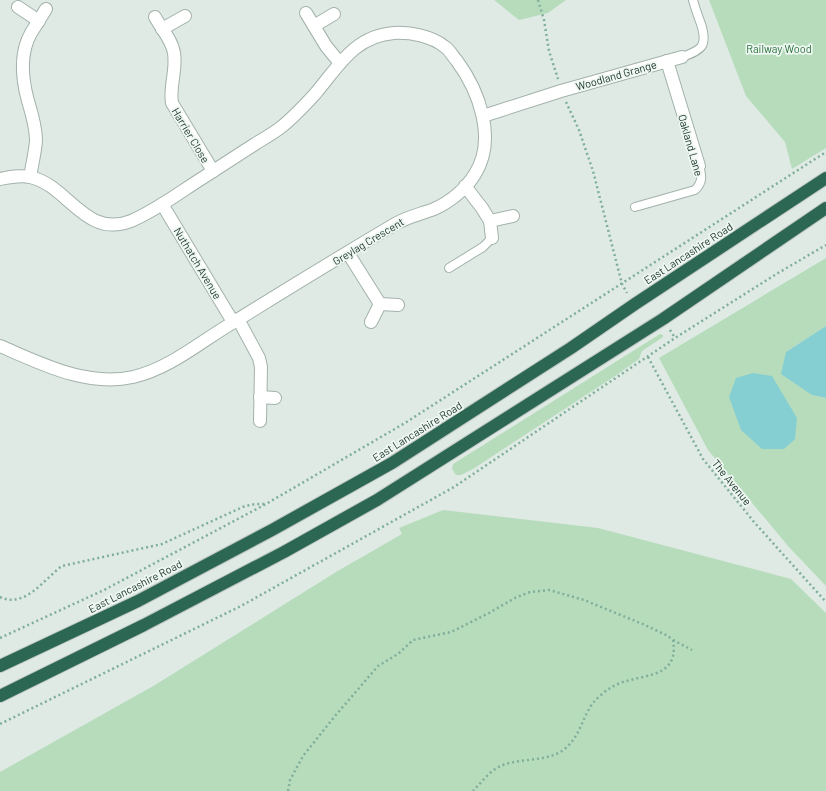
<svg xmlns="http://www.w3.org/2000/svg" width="826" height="791" viewBox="0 0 826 791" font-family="Barlow,sans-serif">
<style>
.green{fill:#b7dcbc}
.water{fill:#85ced1}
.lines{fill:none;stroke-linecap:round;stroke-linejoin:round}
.lane-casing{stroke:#a2b2aa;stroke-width:10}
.street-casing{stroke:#a2b2aa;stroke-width:14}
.highway-casing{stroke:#bcc4c1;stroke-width:14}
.path{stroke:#7fae9a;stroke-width:2.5;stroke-dasharray:2 3;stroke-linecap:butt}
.lane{stroke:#fff;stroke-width:8}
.street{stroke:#fff;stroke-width:12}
.highway{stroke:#2b6753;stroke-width:12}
.labels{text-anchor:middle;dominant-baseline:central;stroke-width:3.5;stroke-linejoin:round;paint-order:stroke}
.park-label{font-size:11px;fill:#2a713d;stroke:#eff7f2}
.street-label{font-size:11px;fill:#203a30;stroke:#eff7f2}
</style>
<rect width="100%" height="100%" fill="#dfeae4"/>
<g class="green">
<path d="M494,0H566L548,13L519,20Z"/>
<path d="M709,0H826V148L792,169L785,142L746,96Z"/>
<path d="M826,258V326L786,352L812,395L826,398V586L788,546L708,450L659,358Z"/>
<path d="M660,334L663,335V337L642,351L639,359L615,376L473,469L461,475H456L452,469L453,464Z"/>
<path d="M443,510L598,528L791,579L826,613V791H0V772L155,685L336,572L402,534L399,528Z"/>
</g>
<g class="water">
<path d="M826,326V398L812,395L781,374L786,352Z"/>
<path d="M753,373L772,376L797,418L795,439L784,449H762L741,430L729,397L736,378Z"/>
</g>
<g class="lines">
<g class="lane-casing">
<g id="lane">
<path d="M682,57C702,50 708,46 701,24C698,16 695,8 693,0"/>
<path d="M635,207L695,190C703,182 702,176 699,166"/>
<path d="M449,268L483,247L492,238"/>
</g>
</g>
<g class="street-casing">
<g id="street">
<path d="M18,7L39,21"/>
<path d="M306,13L326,46L339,62"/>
<path d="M155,17C161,28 172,40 174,53C177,70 169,87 172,103L213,171"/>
<path d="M314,26L334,14"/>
<path d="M162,29L185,16"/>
<path d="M667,61L699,166"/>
<path d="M483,116L561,91L682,57"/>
<path d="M30,177C32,165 35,153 36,141C36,128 32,114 28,101C22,79 19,54 31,33C36,25 41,17 46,9"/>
<path d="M0,179C10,177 20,175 30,177C68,185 85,239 131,221C157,210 180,192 204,177C221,166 238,155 255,144C263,139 272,134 280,128C293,118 304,106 315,94C338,67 354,36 394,33C410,32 432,36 445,47C450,50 453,57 457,61C479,91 497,139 475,174C466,189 450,202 434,209C421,214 407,217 395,224C341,256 287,289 234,322C201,341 171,368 133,377C86,387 42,364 0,346"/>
<path d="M465,186L482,208L490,221L492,238"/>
<path d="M162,204L233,322"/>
<path d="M490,221L513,216"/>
<path d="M348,253L380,304L371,322"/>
<path d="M380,304L398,305"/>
<path d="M238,319L259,358L261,367L260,421"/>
<path d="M260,397L275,398"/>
</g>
</g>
<g class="highway-casing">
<g id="highway">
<path d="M0,666L138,601L272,530L392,463L571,348L635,304L826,178"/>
<path d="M0,696L144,625L284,552L377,500L663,319L826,208"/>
</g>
</g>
<g class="path">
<path d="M538,0L544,20L549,51L558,79"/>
<path d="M566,102L579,130L593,171L622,284L627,293"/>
<path d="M670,330L675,338"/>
<path d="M648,357L703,459L754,522L826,602"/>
<path d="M0,597C25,609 44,579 62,566L162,544L245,506L256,504H265"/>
<path d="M0,638L104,590L266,504L405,423L826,152"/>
<path d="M673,640L692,650"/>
<path d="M0,724L241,606L454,487L675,338L778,273L826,245"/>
<path d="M288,791L290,780L303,756L335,716L378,666L398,654L413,640L451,632L489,613L515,598L530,592L549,590L584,600L645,625L668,636L673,640C680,683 636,672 612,687C605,691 598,697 593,703C581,719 581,737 562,751C543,763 515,757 497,768C488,773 481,783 473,791"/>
</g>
<use href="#lane" class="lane"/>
<use href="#street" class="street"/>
<use href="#highway" class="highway"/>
</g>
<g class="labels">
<g class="park-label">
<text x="779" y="48">Railway Wood</text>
</g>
<g class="street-label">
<text transform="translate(616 75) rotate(-16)">Woodland Grange</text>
<text transform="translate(191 135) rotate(59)">Harrier Close</text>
<text transform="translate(691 145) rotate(74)">Oakland Lane</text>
<text transform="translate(368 241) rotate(-31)">Greylag Crescent</text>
<text transform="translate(688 253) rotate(-33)">East Lancashire Road</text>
<text transform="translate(198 263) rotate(59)">Nuthatch Avenue</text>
<text transform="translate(417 431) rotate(-32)">East Lancashire Road</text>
<text transform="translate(732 482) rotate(51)">The Avenue</text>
<text transform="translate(135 586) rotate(-27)">East Lancashire Road</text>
</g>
</g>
</svg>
